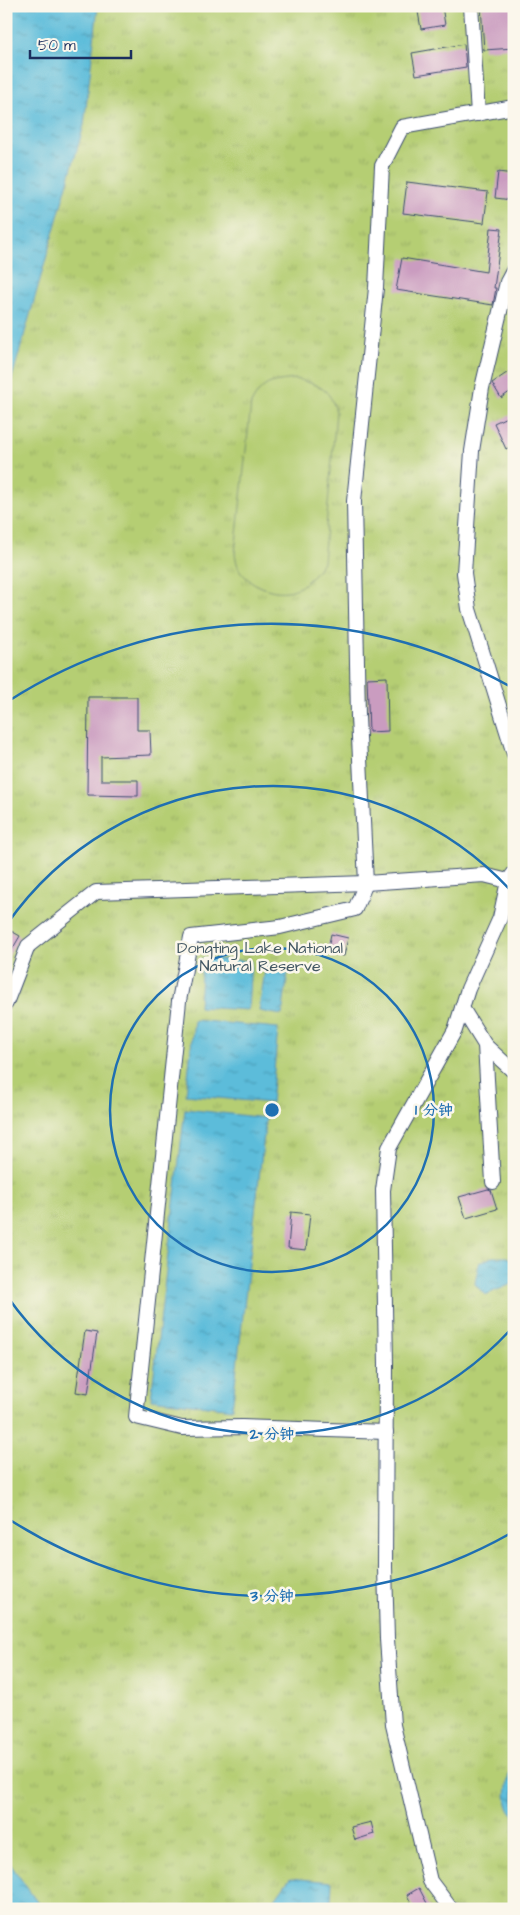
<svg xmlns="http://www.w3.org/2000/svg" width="520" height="1915" viewBox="0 0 520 1915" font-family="'Architects Daughter','LXGW WenKai TC',sans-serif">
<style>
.park{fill:url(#park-tufts);stroke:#687e68}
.garden{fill:#b5ce73;stroke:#687e68}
.water{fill:url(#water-ripples);stroke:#3b769c}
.building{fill:#ca9cc0}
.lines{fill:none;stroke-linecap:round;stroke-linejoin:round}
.minor-casing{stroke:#3b4b6f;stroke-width:16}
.minor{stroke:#fff;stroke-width:14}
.ring{fill:none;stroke:#1f6fb2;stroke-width:2.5}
.labels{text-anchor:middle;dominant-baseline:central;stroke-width:5;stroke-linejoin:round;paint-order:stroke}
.park-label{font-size:16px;fill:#425763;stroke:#fbf7ec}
.centre{fill:#1f6fb2;stroke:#fbf7ec;stroke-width:2.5}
.ring-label{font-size:15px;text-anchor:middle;font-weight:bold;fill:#1f6fb2;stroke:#fbf7ec;stroke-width:5;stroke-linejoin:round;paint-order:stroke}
</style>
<defs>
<pattern id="park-tufts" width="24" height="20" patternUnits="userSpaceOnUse" patternTransform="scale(1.25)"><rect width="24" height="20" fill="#b5ce73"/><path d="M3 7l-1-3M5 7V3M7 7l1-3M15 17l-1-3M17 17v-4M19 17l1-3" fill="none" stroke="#9bb166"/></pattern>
<pattern id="water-ripples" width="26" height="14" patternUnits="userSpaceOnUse" patternTransform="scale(1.25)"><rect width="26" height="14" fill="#5bbcda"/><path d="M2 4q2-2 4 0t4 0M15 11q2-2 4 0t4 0" fill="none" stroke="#4a99b4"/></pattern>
</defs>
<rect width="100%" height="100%" fill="#fbf7ec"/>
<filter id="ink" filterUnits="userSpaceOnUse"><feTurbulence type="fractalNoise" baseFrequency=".02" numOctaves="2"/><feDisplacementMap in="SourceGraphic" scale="10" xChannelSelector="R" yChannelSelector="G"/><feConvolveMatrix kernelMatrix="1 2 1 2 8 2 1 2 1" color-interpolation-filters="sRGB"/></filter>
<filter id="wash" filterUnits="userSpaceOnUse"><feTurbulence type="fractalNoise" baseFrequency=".0096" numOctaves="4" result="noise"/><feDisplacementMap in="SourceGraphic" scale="20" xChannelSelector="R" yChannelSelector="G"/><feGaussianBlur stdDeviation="1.12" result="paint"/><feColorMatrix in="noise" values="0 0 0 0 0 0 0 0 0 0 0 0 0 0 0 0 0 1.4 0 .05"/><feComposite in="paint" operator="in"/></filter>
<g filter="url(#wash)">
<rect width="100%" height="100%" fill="#efe9cf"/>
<rect class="park" x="6" y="6" width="508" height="1903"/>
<path class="garden" d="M296,379C319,385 330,388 336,412L323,562C316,571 308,583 298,588C279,597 253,587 241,572C237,567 236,559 235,553L251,404C263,381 271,382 296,379Z"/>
<g class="water">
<path d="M6,6H98L84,125L6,399Z"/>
<path d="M202,958L251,961L248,1010L199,1007Z"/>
<path d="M266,963L289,966L282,1015L259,1011Z"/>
<path d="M194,1020L278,1028L271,1103L186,1095Z"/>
<path d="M185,1109L266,1118L232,1409L151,1399Z"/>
<path d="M492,1257H507L514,1261V1283L485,1295L475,1284L479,1263Z"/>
<path d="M509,1773L514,1775V1816C502,1805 507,1788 509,1773Z"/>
<path d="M6,1858L42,1909H6Z"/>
<path d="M290,1878L332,1882L331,1900L320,1909H274L275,1899Z"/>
</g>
<g id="blocks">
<g class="building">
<path d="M417,6H442L445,25L421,29Z"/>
<path d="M481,6H514V48L484,50Z"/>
<path d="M464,44L466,67L416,75L412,53Z"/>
<path d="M498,172L514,174L512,200L495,198Z"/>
<path d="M407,182L488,192L484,223L403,213Z"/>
<path d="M491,228L502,229L494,288H496L493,305L396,290L402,258L486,272Z"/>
<path d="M514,368V389L501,398L492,383Z"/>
<path d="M511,415L514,421V445L506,449L494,423Z"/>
<path d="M387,677L388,731L369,732L367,678Z"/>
<path d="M88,697H137V730H150L151,755L101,757V780H138V796L87,795Z"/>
<path d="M6,928L20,936L6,960Z"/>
<path d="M331,934L348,938L344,956L327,953Z"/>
<path d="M488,1189L491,1190L497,1209L466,1218L459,1197Z"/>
<path d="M291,1212L310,1214L306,1250L288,1248Z"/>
<path d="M85,1331L97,1333L88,1394L76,1392Z"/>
<path d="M371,1822L374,1834L355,1840L351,1827Z"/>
<path d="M419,1888L430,1909H414L407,1895Z"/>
</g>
</g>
</g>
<g filter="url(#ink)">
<use href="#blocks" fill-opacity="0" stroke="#3b4b6f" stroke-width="1"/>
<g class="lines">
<g class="minor-casing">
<g id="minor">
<path d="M471,6L478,114"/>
<path d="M514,269L507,282L482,388L472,451L464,573L469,609L514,754"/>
<path d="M6,1003L28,946L96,892L366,883L484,875L508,881L514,873"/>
<path d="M462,1008L485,1045L493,1182"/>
<path d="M485,1045L514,1072"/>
<path d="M386,1432L242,1427L182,1428L136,1417L179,1001L191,937L280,927L355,909L366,883L358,717L354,501L376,288L382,166L402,127L514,107"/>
<path d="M451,1909L430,1881L393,1725L387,1639L385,1567L386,1364L383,1190L389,1148L455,1030L468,989L500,918L508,881"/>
</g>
</g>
<use href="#minor" class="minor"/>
</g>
</g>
<g class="ring">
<circle cx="272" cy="1110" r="162"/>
<path d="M513 1327A324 324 0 0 1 7 1296M7 924A324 324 0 0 1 513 893"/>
<path d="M511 1533A486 486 0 0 1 7 1518M7 702A486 486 0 0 1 511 687"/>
</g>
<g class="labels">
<g class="park-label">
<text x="260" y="948">Dongting Lake National<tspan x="260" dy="18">Natural Reserve</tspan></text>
</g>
</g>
<circle cx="272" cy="1110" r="8" class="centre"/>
<g class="ring-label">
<text x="434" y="1115">1 分钟</text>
<text x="272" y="1439">2 分钟</text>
<text x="272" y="1601">3 分钟</text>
</g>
<rect width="520" height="1915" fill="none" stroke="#fbf7ec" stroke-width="25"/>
<path d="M30 50v8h101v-8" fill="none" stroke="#1b2f5e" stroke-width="2.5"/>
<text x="38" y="50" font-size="15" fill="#1b2f5e" stroke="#fbf7ec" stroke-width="4" paint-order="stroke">50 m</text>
</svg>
